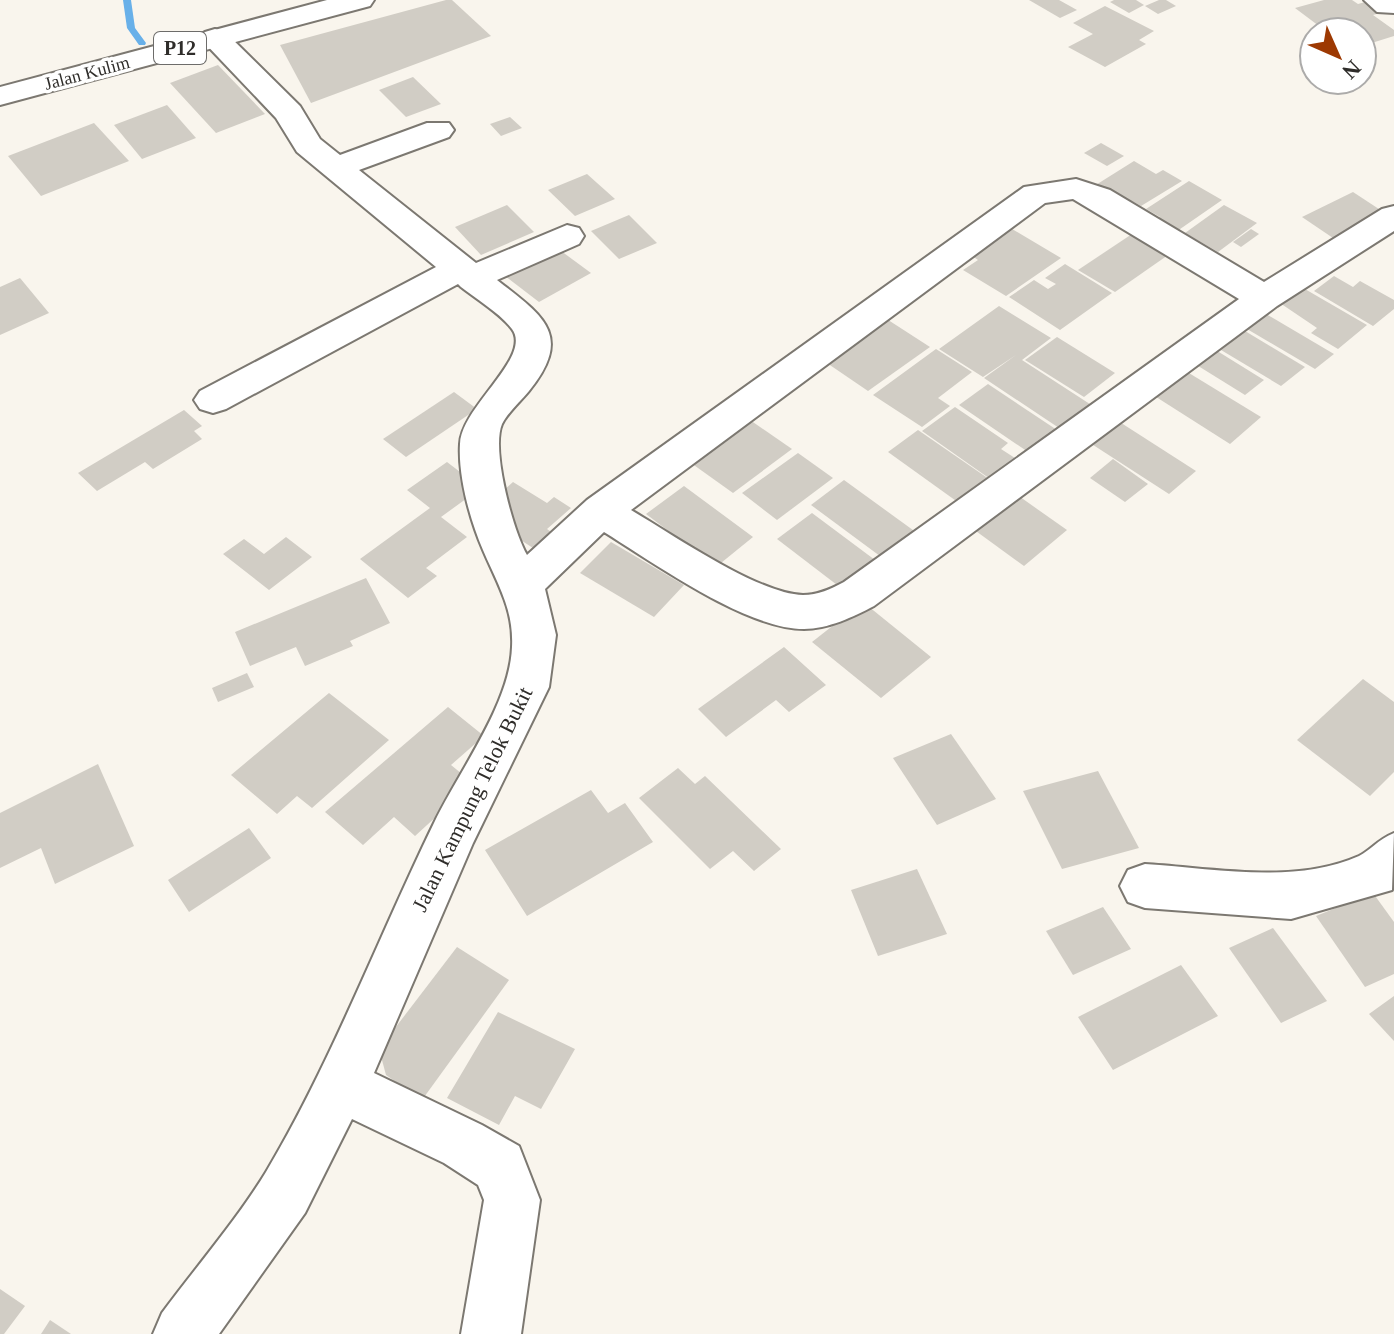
<svg xmlns="http://www.w3.org/2000/svg" width="1394" height="1334" viewBox="0 0 1394 1334" font-family="Georgia,serif">
<style>
.lines{fill:none;stroke-linecap:round;stroke-linejoin:round}
.stream{fill:#68b0e9;fill-rule:evenodd}
.building{fill:#d1cdc5}
.minor-casing{stroke:#7c7871;stroke-width:4}
.major-casing{stroke:#7c7871;stroke-width:4}
.minor{fill:#fff;fill-rule:evenodd}
.major{fill:#fff;fill-rule:evenodd}
.labels{text-anchor:middle;dominant-baseline:central;stroke-width:7;stroke-linejoin:round;paint-order:stroke}
.far-street-label{font-size:18px;fill:#2f2d2a;stroke:#fff}
.shield{fill:#fff;stroke:#6d6c6a;stroke-width:2}
.shield-label{font-size:20px;font-weight:bold;fill:#2f2d2a}
.street-label{font-size:22px;fill:#2f2d2a;stroke:#fff}
</style>
<rect width="100%" height="100%" fill="#f9f5ed"/>
<g class="lines">
<path class="stream" d="M123,0H131L135,28L146,43L145,45H139L127,28Z"/>
</g>
<g class="building">
<path d="M446,0H452L491,36L311,103L280,45Z"/>
<path d="M1029,0H1059L1077,10L1060,18Z"/>
<path d="M1114,0H1136L1144,5L1129,13L1110,2Z"/>
<path d="M1159,0H1166L1176,6L1158,14L1145,6Z"/>
<path d="M1324,0H1352L1358,4L1369,1L1384,12L1373,15L1394,30V36L1362,46V32H1327L1295,8Z"/>
<path d="M1105,6L1154,31L1139,40L1146,44L1105,67L1068,47L1093,34L1073,23Z"/>
<path d="M218,65L265,114L216,133L170,83Z"/>
<path d="M413,77L441,104L406,117L379,90Z"/>
<path d="M167,105L196,138L142,159L114,125Z"/>
<path d="M510,117L522,128L501,136L490,124Z"/>
<path d="M94,123L129,161L41,196L8,156Z"/>
<path d="M1101,143L1124,156L1107,166L1084,153Z"/>
<path d="M1134,161L1156,174L1163,170L1182,181L1141,206L1132,201L1122,207L1091,188Z"/>
<path d="M587,174L615,199L575,216L548,190Z"/>
<path d="M1189,181L1222,200L1170,236L1150,224L1160,217L1146,209Z"/>
<path d="M1353,192L1385,213L1333,238L1302,217Z"/>
<path d="M507,205L534,232L481,255L455,227Z"/>
<path d="M1224,205L1257,223L1218,252L1185,233Z"/>
<path d="M629,215L657,243L619,259L591,231Z"/>
<path d="M1007,226L1061,258L1006,296L963,270L978,260L968,253Z"/>
<path d="M1251,229L1259,234L1241,247L1233,242Z"/>
<path d="M1135,232L1171,253L1115,292L1078,270Z"/>
<path d="M557,248L591,273L539,302L505,276Z"/>
<path d="M1065,264L1112,293L1060,330L1009,297L1034,280L1048,289L1056,284L1045,278Z"/>
<path d="M1334,276L1353,287L1360,281L1394,300V309L1373,326L1314,291Z"/>
<path d="M20,278L49,313L0,335V287Z"/>
<path d="M1298,285L1367,325L1338,349L1311,333L1317,328L1277,301Z"/>
<path d="M999,306L1051,338L1022,360L1096,408L1065,432L984,378L1016,355L983,377L939,349Z"/>
<path d="M1266,314L1334,354L1315,369L1247,329Z"/>
<path d="M882,316L930,347L868,391L821,359Z"/>
<path d="M1245,331L1305,367L1281,386L1221,350Z"/>
<path d="M1057,337L1115,373L1084,397L1025,360Z"/>
<path d="M936,349L972,372L938,398L950,406L922,427L873,395Z"/>
<path d="M1214,349L1264,380L1245,395L1195,364Z"/>
<path d="M1184,370L1261,417L1230,444L1153,395Z"/>
<path d="M988,384L1060,432L1031,454L959,405Z"/>
<path d="M454,392L477,409L406,457L383,439Z"/>
<path d="M955,407L1008,443L1001,449L1018,460L993,481L922,431Z"/>
<path d="M184,410L202,426L194,431L202,439L153,469L145,462L97,491L78,473Z"/>
<path d="M1115,419L1196,471L1169,494L1087,441Z"/>
<path d="M750,420L792,449L733,493L691,463Z"/>
<path d="M918,430L989,479L959,503L888,452Z"/>
<path d="M798,453L833,478L777,520L742,493Z"/>
<path d="M1113,459L1148,484L1125,502L1090,478Z"/>
<path d="M447,462L481,488L441,517L467,537L426,568L437,576L408,598L360,559L430,508L407,490Z"/>
<path d="M844,480L917,533L884,559L811,505Z"/>
<path d="M513,482L547,503L554,497L571,508L547,529L554,534L536,550L510,533L496,497Z"/>
<path d="M684,486L753,537L716,567L646,514Z"/>
<path d="M1013,492L1067,530L1024,566L969,526Z"/>
<path d="M812,513L875,560L841,588L777,539Z"/>
<path d="M286,537L312,557L269,590L223,554L244,539L264,554Z"/>
<path d="M611,542L684,585L654,617L580,573Z"/>
<path d="M366,578L390,623L350,641L353,646L305,666L296,647L250,666L235,632Z"/>
<path d="M863,602L931,657L881,698L812,642Z"/>
<path d="M784,647L826,685L789,712L776,700L726,737L698,709Z"/>
<path d="M247,673L254,687L218,702L212,688Z"/>
<path d="M1363,679L1394,702V772L1370,796L1297,740Z"/>
<path d="M329,693L389,740L312,808L297,796L277,814L231,775Z"/>
<path d="M448,707L484,736L451,765L473,783L415,836L394,817L363,845L325,812Z"/>
<path d="M951,734L996,799L937,825L893,758Z"/>
<path d="M98,764L134,846L55,884L41,848L0,868V813Z"/>
<path d="M678,768L695,784L705,776L781,849L754,871L733,851L710,869L639,798Z"/>
<path d="M1098,771L1139,848L1062,869L1023,791Z"/>
<path d="M591,790L608,813L625,803L653,842L527,916L485,850Z"/>
<path d="M249,828L271,858L189,912L168,880Z"/>
<path d="M917,869L947,934L878,956L851,890Z"/>
<path d="M1373,893L1394,922V974L1365,987L1316,916Z"/>
<path d="M1103,907L1131,949L1073,975L1046,931Z"/>
<path d="M1273,928L1327,1001L1281,1023L1229,948Z"/>
<path d="M457,947L509,980L422,1100L386,1075L379,1049Z"/>
<path d="M1181,965L1218,1016L1113,1070L1078,1017Z"/>
<path d="M1394,996V1041L1369,1014Z"/>
<path d="M498,1012L575,1049L541,1109L515,1096L499,1125L447,1098Z"/>
<path d="M0,1289L25,1306L4,1334H0Z"/>
<path d="M50,1320L71,1334H41Z"/>
</g>
<g class="lines">
<g class="minor-casing">
<g id="minor">
<path d="M1364,0H1394V13L1377,12Z"/>
<path d="M215,29L225,32L300,106L320,139L340,155L427,123H449L454,130L449,137L359,170L476,263L567,225L579,228L584,236L579,244L497,280C543,316 574,335 529,391C520,402 508,412 502,424C491,450 513,531 527,555L587,500L1024,187L1076,179L1110,190L1264,282L1382,209L1394,206V231L1277,306L874,606C853,617 828,629 804,629C746,629 654,563 604,532L545,589L556,635L549,687L473,843L374,1073L482,1125L519,1146L540,1200L521,1334H461L484,1200L478,1185L444,1163L352,1119L305,1213L219,1334H153L162,1313C196,1267 236,1221 266,1172C332,1061 378,938 434,823C459,771 510,704 512,647C514,609 497,583 483,550C470,520 458,476 460,444C461,407 533,357 512,329C500,313 476,299 461,287L458,284L226,409L213,413L200,409L194,400L200,391L436,267L297,152L276,118L200,38L205,32ZM1073,199L1239,299L844,582C831,589 818,595 803,595C758,594 672,534 631,510L1045,203Z"/>
<path d="M1394,833L1392,890L1291,919L1145,908L1128,902L1120,886L1128,870L1145,864C1214,868 1293,885 1359,856C1371,850 1377,840 1394,833Z"/>
</g>
</g>
<g class="major-casing">
<path id="major" d="M327,0H374L370,6L0,105V87Z"/>
</g>
<use href="#minor" class="minor"/>
<use href="#major" class="major"/>
</g>
<g class="labels">
<g class="far-street-label">
<text transform="translate(87 73) rotate(-15)">Jalan Kulim</text>
</g>
<rect class="shield" x="154" y="32" width="52" height="32" rx="6"/>
<g class="shield-label">
<text x="180" y="48">P12</text>
</g>
<g class="street-label">
<text transform="translate(472 799) rotate(-64)">Jalan Kampung Telok Bukit</text>
</g>
</g>
<g transform="translate(1338 56) rotate(135)"><circle r="38" fill="#ffffff" stroke="#acabaa" stroke-width="2"/>
<path d="M0-6L14 30L0 20L-14 30Z" fill="#9d3902"/>
<text y="-12" font-size="22" font-weight="bold" text-anchor="middle" fill="#2f2d2a">N</text>
</g>
</svg>
